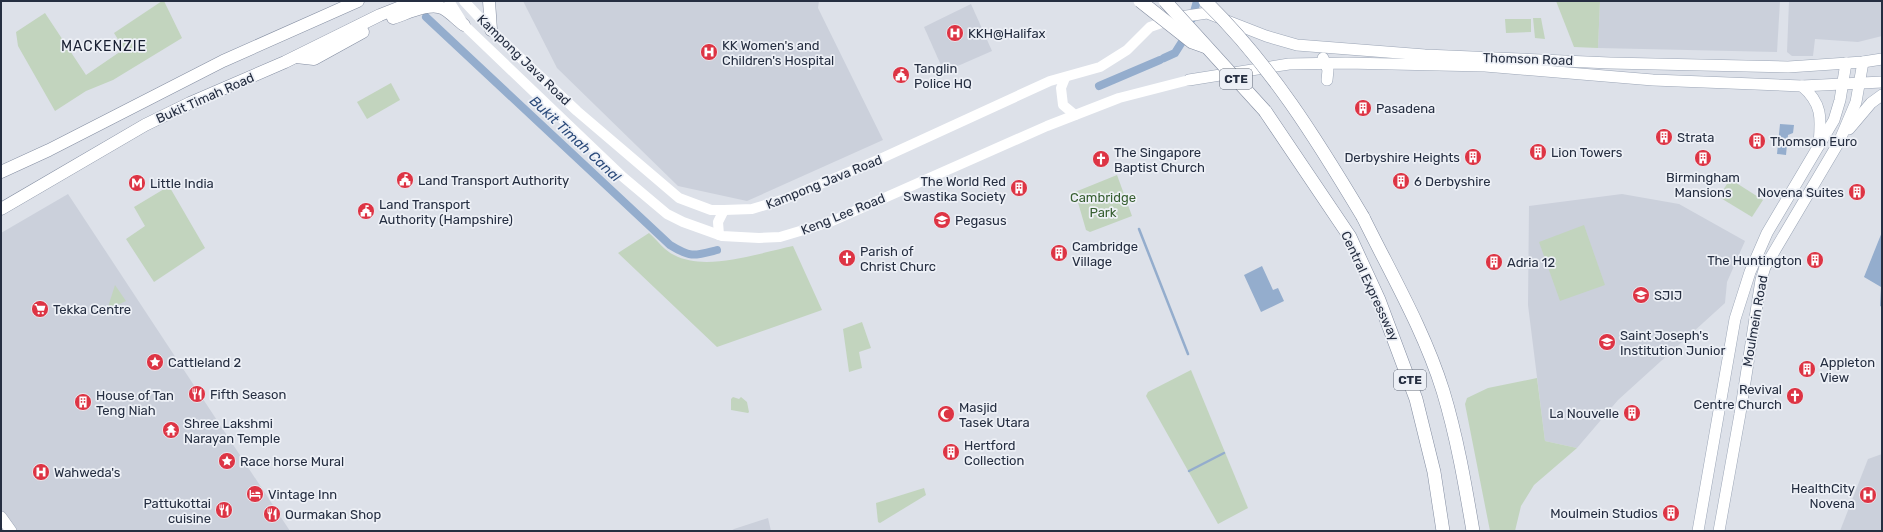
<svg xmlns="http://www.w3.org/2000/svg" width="1883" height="532" viewBox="0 0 1883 532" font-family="Rubik,sans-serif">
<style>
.built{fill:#cbd0db}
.green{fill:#c2d4be}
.water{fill:#94adcd}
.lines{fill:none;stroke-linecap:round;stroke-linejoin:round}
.stream{stroke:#94adcd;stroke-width:2.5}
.canal{stroke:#94adcd;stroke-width:8}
.primary-casing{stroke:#9ba5b6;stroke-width:12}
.trunk-casing{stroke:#838da1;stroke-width:13}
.motorway-casing{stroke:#838da1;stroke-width:14}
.secondary{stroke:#fff;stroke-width:10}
.primary{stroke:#fff;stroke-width:11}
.trunk{stroke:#fff;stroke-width:12}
.motorway{stroke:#fff;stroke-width:13}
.motorway-bridge-casing{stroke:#838da1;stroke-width:14;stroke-linecap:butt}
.motorway-bridge{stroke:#fff;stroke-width:13}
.labels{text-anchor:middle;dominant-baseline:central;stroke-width:3.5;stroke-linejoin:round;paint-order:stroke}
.shield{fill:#edf0f6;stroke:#616877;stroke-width:1}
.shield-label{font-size:12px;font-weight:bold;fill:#252e41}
.poi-label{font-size:13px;fill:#252e41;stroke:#edf0f6;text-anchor:start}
.street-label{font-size:13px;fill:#252e41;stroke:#edf0f6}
.park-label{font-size:13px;fill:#375f31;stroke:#edf0f6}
.neighbourhood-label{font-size:14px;letter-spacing:1px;fill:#181f32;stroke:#edf0f6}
.water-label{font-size:14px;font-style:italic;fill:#2b4a7a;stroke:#edf0f6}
</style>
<rect width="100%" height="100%" fill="#dde1e9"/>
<g class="built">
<path d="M523,1H819L818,8L883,140L747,201L678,186L557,68Z"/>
<path d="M1600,1H1780L1777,52L1598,48Z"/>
<path d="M1789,1H1882V36L1858,42L1815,39L1813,56H1792L1787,52Z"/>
<path d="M971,4L992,51L944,72L924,27Z"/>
<path d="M68,194L290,531H1V233Z"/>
<path d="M1622,194L1679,204L1745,241L1727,282L1725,303L1618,400L1577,448L1545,441L1528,305L1529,206Z"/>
<path d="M1882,454V531H1840L1868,459Z"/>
<path d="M768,518L771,531H731L734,529Z"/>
</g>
<g class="green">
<path d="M162,1H164L182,38L113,80L86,91L55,111L18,46L16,32L45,13L86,75L124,49L114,33Z"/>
<path d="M1556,1H1600L1598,48L1574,47Z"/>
<path d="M1533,18H1541L1545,39L1535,38Z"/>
<path d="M1505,19H1531V32L1506,33Z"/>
<path d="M391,83L400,100L367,119L357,102Z"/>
<path d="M1117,175L1132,216L1090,232L1086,230L1075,192Z"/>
<path d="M1730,179L1763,200L1752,217L1719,197Z"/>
<path d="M169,186L205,248L154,282L126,239L145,226L134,207Z"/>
<path d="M1584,225L1605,285L1560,301L1539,242Z"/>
<path d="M649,233C657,240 665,251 674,255C706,272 759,253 793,246L822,310L717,347L618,253Z"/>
<path d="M115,285L126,301L107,310Z"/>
<path d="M862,322L871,348L859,352L862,368L849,372L843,329Z"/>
<path d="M1191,370L1248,508L1218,524L1146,396L1148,392Z"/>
<path d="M1537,378L1545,441L1577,448L1534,485L1521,506L1515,531H1490L1465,404L1467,398L1488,388Z"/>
<path d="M733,397L739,399L741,397L747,402L749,412L748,413L731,410V399Z"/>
<path d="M924,488L926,495L880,523L878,522L876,503Z"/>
</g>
<g class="water">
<path d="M1780,124L1794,125L1793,133L1788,135L1786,155L1777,154Z"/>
<path d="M1882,232V307L1880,306L1881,287L1864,277Z"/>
<path d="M1262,266L1273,290L1278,288L1284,301L1261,312L1244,275Z"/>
</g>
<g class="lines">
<g class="stream">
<path d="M1139,229L1188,354"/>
<path d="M1189,471L1224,453"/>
</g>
<g class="canal">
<path d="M426,17L670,245C691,258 694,256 717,250"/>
<path d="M1192,19L1197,1"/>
<path d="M1164,58L1175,53L1187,34"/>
<path d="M1099,86L1160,60"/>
</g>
<g class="primary-casing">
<g id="primary">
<path d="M1180,17L1207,13L1266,36L1297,45L1425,55L1610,63L1788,67L1863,62L1882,59"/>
<path d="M1323,58L1328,70L1327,80"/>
<path d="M1189,80L1289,64L1346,63L1485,66L1653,80L1802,86L1882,82"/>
<path d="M1802,86C1823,104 1821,119 1819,145"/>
<path d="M1849,129L1871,103L1882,95"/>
<path d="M1,517L11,531"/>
<path d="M1698,531L1735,319L1750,272L1767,233L1834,120L1840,100L1846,63"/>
<path d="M1719,531L1740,414L1761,280L1765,267L1839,142L1856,102L1863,62"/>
</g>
</g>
<g class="trunk-casing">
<g id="trunk">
<path d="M489,1L491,30"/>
<path d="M393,18C406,14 431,1 444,9C451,13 457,20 464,25"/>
<path d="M296,57L314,59L363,32"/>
<path d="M1,172L49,150L223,61L358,1"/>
<path d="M1,209L145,125L190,103L285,62L380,15L416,1"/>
</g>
</g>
<g class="motorway-casing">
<g id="motorway">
<path d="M1265,111L1350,237L1379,300L1416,399L1434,472L1443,531"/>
<path d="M1363,217C1391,274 1424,330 1443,391C1457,437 1465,484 1473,531"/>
</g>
</g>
<g class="secondary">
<path d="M449,1L464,25L623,177L667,214L683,222L722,236L759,238L780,237L830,222L1047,126L1119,98L1189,80"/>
<path d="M464,1L491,30L577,111L679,198L711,210H724L752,209L785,199L880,159L1050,81L1100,67L1127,50L1150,27L1170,20"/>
<path d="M1065,78L1061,88L1063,105L1075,115"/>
<path d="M719,235L718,222L724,210"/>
</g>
<use href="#primary" class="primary"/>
<use href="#trunk" class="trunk"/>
<use href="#motorway" class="motorway"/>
<g class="motorway-bridge-casing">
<g id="motorway-bridge">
<path d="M1140,1L1192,42L1206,47"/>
<path d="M1165,1L1265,111"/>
<path d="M1205,1C1270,64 1317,140 1363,217"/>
</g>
</g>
<use href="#motorway-bridge" class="motorway-bridge"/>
</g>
<defs>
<g id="hospital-disc" transform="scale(0.9)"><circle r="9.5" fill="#dd3444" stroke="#edf0f6"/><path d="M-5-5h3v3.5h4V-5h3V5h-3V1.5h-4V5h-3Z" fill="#fff"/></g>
<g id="civic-disc" transform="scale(0.9)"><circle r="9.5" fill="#dd3444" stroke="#edf0f6"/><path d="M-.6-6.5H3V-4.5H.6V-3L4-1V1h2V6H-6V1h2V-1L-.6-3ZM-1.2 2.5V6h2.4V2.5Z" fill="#fff"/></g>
<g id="building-disc" transform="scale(0.9)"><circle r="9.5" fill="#dd3444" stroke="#edf0f6"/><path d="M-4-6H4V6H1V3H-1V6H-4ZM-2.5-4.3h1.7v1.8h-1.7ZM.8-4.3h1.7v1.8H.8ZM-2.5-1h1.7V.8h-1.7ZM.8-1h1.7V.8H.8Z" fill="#fff"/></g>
<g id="church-disc" transform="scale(0.9)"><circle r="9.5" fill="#dd3444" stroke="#edf0f6"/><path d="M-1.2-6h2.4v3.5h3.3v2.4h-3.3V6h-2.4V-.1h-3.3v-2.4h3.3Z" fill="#fff"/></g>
<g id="metro-disc" transform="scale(0.9)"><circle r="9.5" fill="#dd3444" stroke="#edf0f6"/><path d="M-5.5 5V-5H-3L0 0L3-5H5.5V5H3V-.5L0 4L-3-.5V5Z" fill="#fff"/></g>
<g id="school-disc" transform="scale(0.9)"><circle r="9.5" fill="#dd3444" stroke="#edf0f6"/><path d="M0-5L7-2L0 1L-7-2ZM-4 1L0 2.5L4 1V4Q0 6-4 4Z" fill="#fff"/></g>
<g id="supermarket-disc" transform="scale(0.9)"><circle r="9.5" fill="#dd3444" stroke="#edf0f6"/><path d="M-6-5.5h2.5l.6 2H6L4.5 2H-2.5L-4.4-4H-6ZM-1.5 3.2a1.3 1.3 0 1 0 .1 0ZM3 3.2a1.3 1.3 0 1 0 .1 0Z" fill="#fff"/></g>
<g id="sight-disc" transform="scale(0.9)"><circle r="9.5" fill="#dd3444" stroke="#edf0f6"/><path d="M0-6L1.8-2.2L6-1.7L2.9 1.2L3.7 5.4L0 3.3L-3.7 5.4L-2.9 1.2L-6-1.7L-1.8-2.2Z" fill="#fff"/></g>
<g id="restaurant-disc" transform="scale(0.9)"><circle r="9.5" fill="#dd3444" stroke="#edf0f6"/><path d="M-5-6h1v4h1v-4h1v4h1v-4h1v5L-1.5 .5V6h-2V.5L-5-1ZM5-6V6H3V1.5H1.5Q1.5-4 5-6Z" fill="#fff"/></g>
<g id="mosque-disc" transform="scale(0.9)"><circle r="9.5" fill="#dd3444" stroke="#edf0f6"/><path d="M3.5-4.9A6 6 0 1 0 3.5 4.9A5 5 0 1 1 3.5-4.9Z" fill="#fff"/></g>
<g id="temple-disc" transform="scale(0.9)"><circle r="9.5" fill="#dd3444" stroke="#edf0f6"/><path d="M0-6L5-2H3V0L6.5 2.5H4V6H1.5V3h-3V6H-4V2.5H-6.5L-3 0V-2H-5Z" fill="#fff"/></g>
<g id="hotel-disc" transform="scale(0.9)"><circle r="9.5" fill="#dd3444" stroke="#edf0f6"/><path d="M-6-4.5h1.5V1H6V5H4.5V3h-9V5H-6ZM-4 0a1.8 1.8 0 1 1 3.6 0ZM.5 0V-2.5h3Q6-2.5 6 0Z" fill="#fff"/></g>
</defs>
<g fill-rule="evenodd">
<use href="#hospital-disc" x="955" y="33"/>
<use href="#hospital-disc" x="709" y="52"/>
<use href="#civic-disc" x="901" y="75"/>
<use href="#building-disc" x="1363" y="108"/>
<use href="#building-disc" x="1664" y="137"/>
<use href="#building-disc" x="1757" y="141"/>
<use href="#building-disc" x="1538" y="152"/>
<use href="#building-disc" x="1473" y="157"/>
<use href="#building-disc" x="1703" y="158"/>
<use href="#church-disc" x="1101" y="159"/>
<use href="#civic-disc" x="405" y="180"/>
<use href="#building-disc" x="1401" y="181"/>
<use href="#metro-disc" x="137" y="183"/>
<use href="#building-disc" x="1019" y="188"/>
<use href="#building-disc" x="1857" y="192"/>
<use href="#civic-disc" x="366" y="211"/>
<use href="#school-disc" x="942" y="220"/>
<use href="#building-disc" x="1059" y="253"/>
<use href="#church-disc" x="847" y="258"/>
<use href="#building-disc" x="1815" y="260"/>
<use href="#building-disc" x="1494" y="262"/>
<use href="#school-disc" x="1641" y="295"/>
<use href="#supermarket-disc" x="40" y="309"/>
<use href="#school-disc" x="1607" y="342"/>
<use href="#sight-disc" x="155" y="362"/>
<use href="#building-disc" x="1807" y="369"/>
<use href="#restaurant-disc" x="197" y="394"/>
<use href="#church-disc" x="1795" y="396"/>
<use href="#building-disc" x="83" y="402"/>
<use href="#building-disc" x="1632" y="413"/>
<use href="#mosque-disc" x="946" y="414"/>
<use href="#temple-disc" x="171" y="430"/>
<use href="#building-disc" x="951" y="452"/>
<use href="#sight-disc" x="227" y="461"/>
<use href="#hospital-disc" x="41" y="472"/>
<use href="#hotel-disc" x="255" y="494"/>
<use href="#hospital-disc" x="1868" y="495"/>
<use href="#restaurant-disc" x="224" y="510"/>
<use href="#building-disc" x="1671" y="513"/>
<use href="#restaurant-disc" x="272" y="514"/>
</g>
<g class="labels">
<g class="shield">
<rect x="1220" y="69" width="32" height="20" rx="3"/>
<rect x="1394" y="370" width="32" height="20" rx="3"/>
</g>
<g class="shield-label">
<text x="1236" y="79">CTE</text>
<text x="1410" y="380">CTE</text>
</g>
<g class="poi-label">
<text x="968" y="33">KKH@Halifax</text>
<text x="722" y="45">KK Women's and<tspan x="722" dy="15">Children's Hospital</tspan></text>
<text x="914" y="68">Tanglin<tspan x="914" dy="15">Police HQ</tspan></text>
<text x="1376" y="108">Pasadena</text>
<text x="1677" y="137">Strata</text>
<text x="1770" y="141">Thomson Euro</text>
<text x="1114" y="152">The Singapore<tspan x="1114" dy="15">Baptist Church</tspan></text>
<text x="1551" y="152">Lion Towers</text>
<text x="1460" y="157" text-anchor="end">Derbyshire Heights</text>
<text x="1703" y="177" text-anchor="middle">Birmingham<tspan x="1703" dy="15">Mansions</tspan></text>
<text x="418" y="180">Land Transport Authority</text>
<text x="1006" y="181" text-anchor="end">The World Red<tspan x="1006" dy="15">Swastika Society</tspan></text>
<text x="1414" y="181">6 Derbyshire</text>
<text x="150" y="183">Little India</text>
<text x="1844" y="192" text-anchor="end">Novena Suites</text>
<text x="379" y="204">Land Transport<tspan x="379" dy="15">Authority (Hampshire)</tspan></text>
<text x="955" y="220">Pegasus</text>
<text x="1072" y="246">Cambridge<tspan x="1072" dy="15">Village</tspan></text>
<text x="860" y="251">Parish of<tspan x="860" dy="15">Christ Churc</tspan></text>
<text x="1802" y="260" text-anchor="end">The Huntington</text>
<text x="1507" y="262">Adria 12</text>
<text x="1654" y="295">SJIJ</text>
<text x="53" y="309">Tekka Centre</text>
<text x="1620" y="335">Saint Joseph's<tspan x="1620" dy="15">Institution Junior</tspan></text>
<text x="168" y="362">Cattleland 2</text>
<text x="1820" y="362">Appleton<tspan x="1820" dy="15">View</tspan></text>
<text x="1782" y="389" text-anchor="end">Revival<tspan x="1782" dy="15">Centre Church</tspan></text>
<text x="210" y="394">Fifth Season</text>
<text x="96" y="395">House of Tan<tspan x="96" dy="15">Teng Niah</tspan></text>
<text x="959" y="407">Masjid<tspan x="959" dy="15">Tasek Utara</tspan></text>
<text x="1619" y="413" text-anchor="end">La Nouvelle</text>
<text x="184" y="423">Shree Lakshmi<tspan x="184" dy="15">Narayan Temple</tspan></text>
<text x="964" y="445">Hertford<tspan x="964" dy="15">Collection</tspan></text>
<text x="240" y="461">Race horse Mural</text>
<text x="54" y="472">Wahweda's</text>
<text x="1855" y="488" text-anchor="end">HealthCity<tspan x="1855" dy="15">Novena</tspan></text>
<text x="268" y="494">Vintage Inn</text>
<text x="211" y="503" text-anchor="end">Pattukottai<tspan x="211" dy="15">cuisine</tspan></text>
<text x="1658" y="513" text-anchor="end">Moulmein Studios</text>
<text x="285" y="514">Ourmakan Shop</text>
</g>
<g class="street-label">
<text transform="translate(1528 59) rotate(2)">Thomson Road</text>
<text transform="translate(524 60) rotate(44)">Kampong Java Road</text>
<text transform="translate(205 98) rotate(-24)">Bukit Timah Road</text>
<text transform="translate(824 182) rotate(-22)">Kampong Java Road</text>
<text transform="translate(843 214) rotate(-22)">Keng Lee Road</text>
<text transform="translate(1370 286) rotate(65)">Central Expressway</text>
<text transform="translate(1755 321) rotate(-80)">Moulmein Road</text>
</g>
<g class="park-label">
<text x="1103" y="197">Cambridge<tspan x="1103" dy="15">Park</tspan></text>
</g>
<g class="neighbourhood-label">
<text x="104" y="46">MACKENZIE</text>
</g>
<g class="water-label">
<text transform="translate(575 139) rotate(43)">Bukit Timah Canal</text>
</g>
</g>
<rect width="1883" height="532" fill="none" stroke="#252e41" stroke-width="4"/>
</svg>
